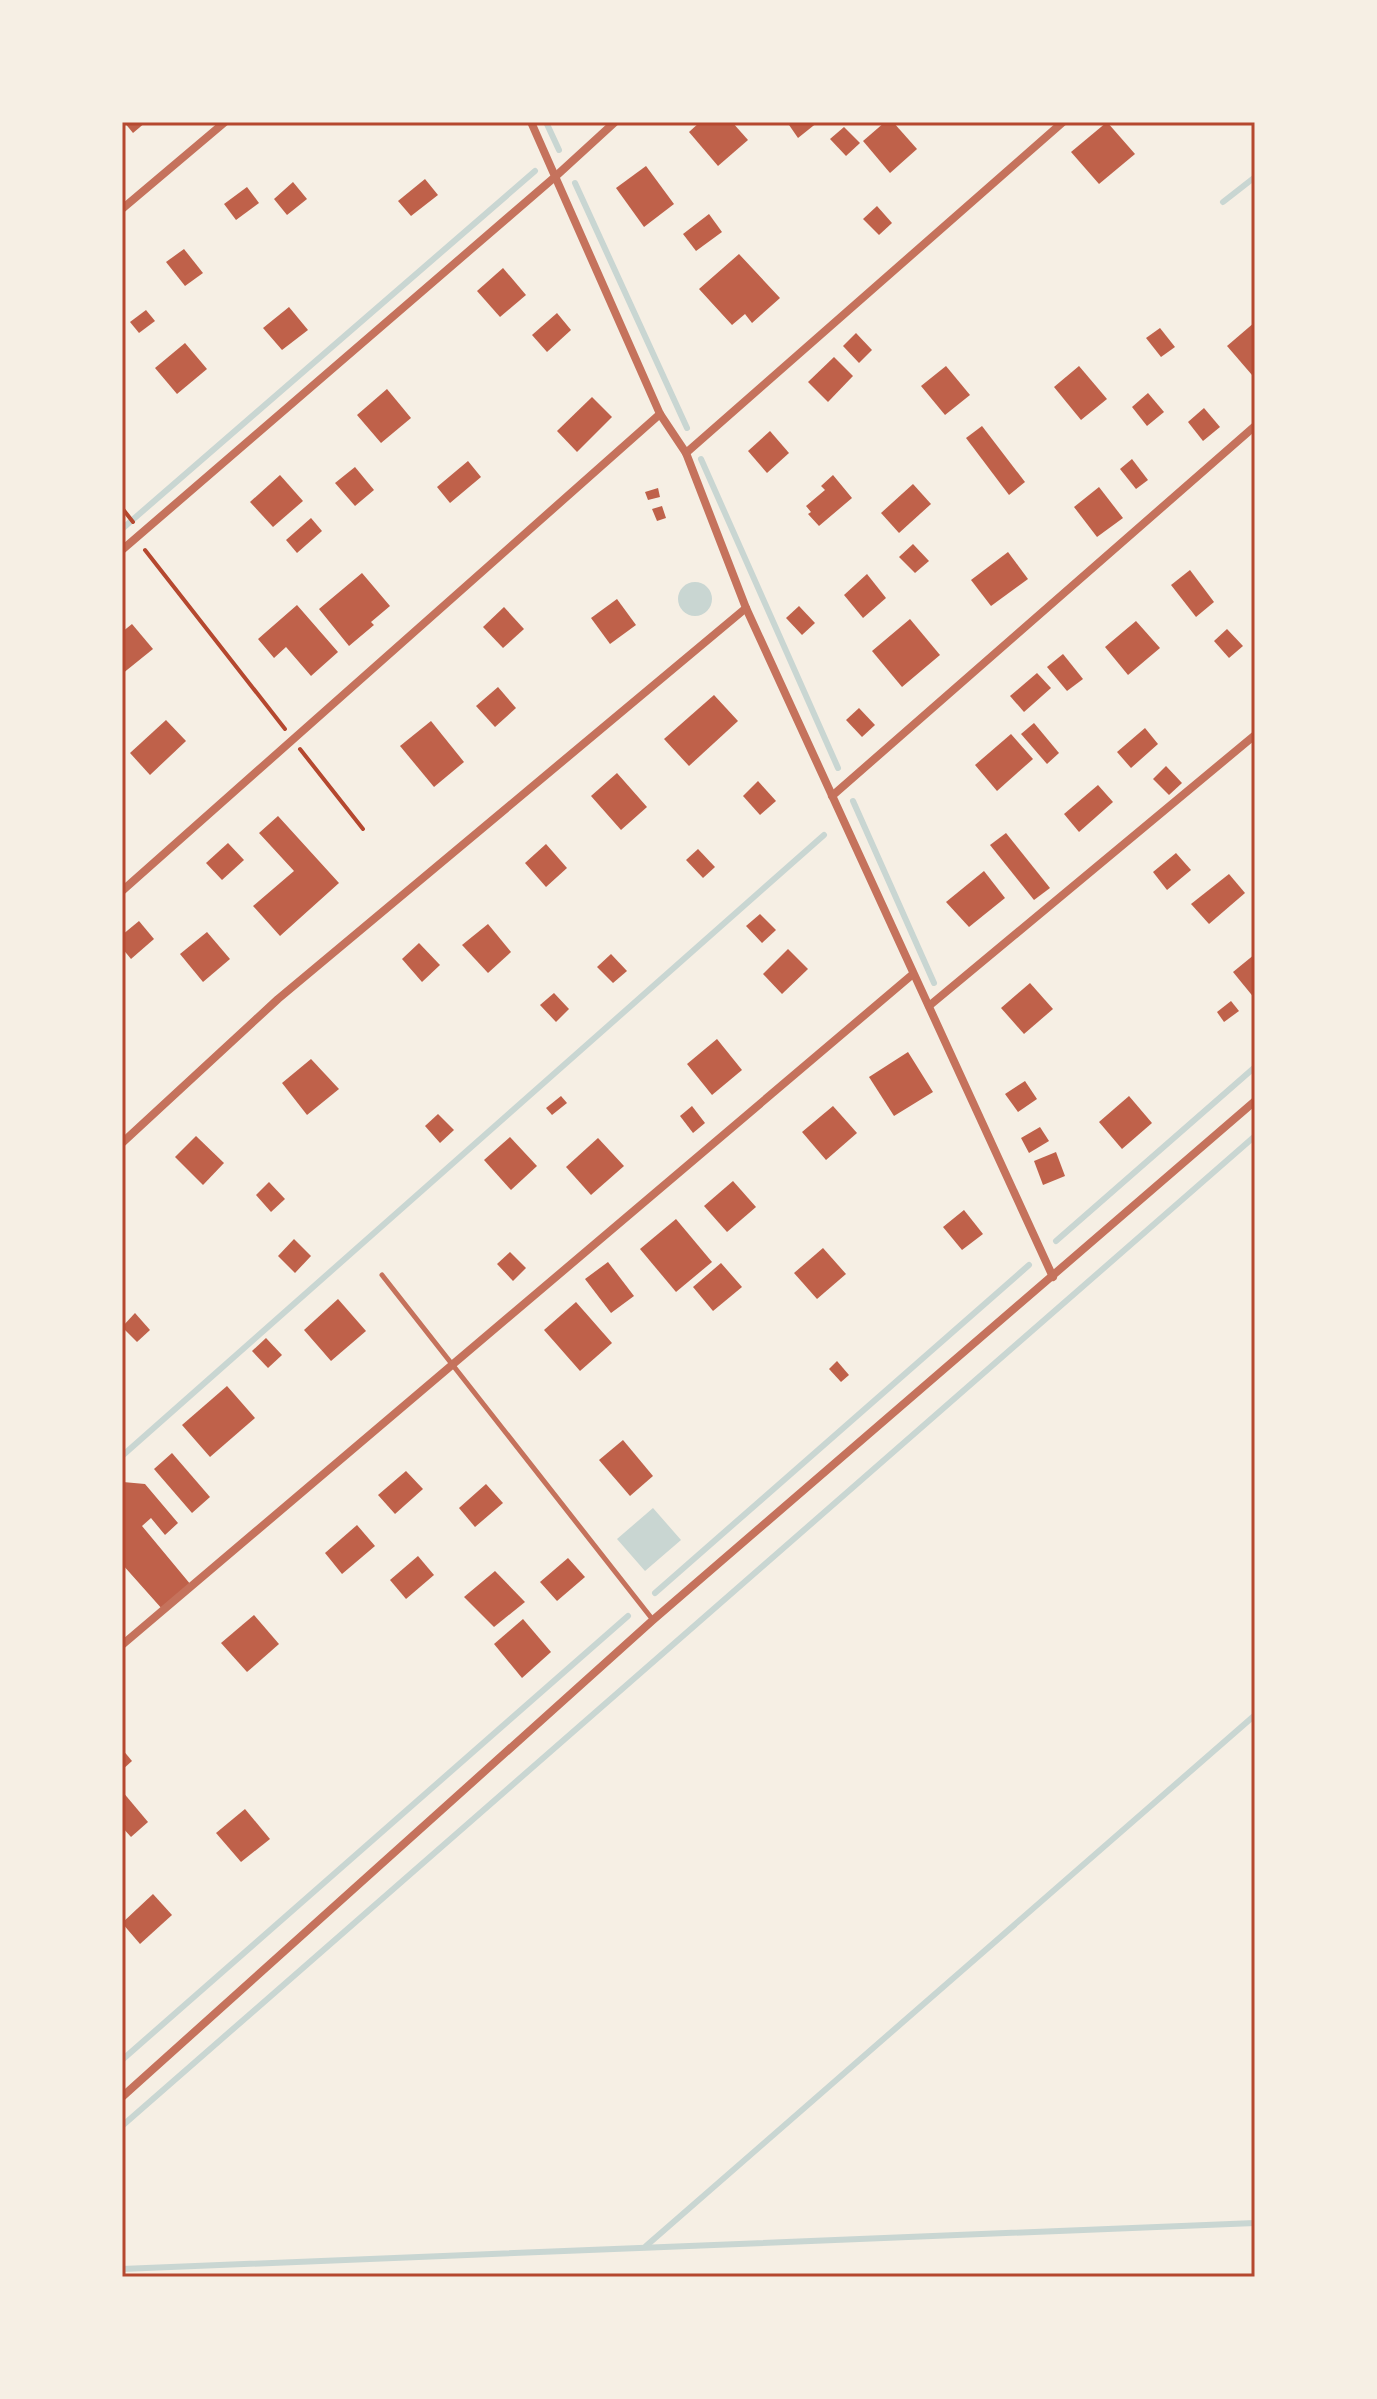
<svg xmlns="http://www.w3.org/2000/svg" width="1377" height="2399" viewBox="0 0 1377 2399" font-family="Raleway,sans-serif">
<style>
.water{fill:#c9d6d2}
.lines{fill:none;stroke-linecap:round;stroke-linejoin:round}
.stream{stroke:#c9d6d2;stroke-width:6}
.building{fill:#bf614a}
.path{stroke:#b5482f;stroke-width:4}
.service{stroke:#c5725c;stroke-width:5}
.minor{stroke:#c5725c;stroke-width:8}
.neatline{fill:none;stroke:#b5482f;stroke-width:3}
</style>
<rect width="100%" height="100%" fill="#f6efe4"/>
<g class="water">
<circle cx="695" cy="599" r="17"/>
<path d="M653,1508L681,1540L645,1571L617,1539Z"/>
</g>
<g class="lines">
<g class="stream">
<path d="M546,122L559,150"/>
<path d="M575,183L687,428"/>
<path d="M1223,202L1255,177"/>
<path d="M701,459L838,768"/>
<path d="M122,529L535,171"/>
<path d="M853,801L934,983"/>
<path d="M1056,1241L1255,1067"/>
<path d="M122,1456L824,835"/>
<path d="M655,1593L1029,1265"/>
<path d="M122,2060L628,1616"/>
<path d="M122,2126L1255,1136"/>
<path d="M646,2246L1255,1715"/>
<path d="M122,2269L1255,2223"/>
</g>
</g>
<g class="building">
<path d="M124,122H146L133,133Z"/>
<path d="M700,122H732L748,140L718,166L689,132Z"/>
<path d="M787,122H818L798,138Z"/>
<path d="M885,122H893L917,149L890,173L863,141Z"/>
<path d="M1107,122L1135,154L1099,184L1071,152Z"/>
<path d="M844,127L860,143L846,156L830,139Z"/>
<path d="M646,166L674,204L644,227L616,188Z"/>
<path d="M425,179L438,195L411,216L398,201Z"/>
<path d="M293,182L307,199L287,215L274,199Z"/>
<path d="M247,187L259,203L236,220L224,204Z"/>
<path d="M877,206L892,223L879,235L863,219Z"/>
<path d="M709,214L722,232L696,251L683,234Z"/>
<path d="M184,249L203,273L185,286L166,262Z"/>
<path d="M739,254L780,298L752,323L745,314L732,325L699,289Z"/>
<path d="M503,268L526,295L500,317L477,291Z"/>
<path d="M289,307L308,330L282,350L263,328Z"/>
<path d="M146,310L155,321L139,333L130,322Z"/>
<path d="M557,313L571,330L547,352L532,335Z"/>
<path d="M1255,322V372L1252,375L1227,346Z"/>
<path d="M1160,328L1175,347L1161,357L1146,338Z"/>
<path d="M856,333L872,350L859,363L843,346Z"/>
<path d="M185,343L207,369L177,394L155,368Z"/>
<path d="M834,357L853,376L828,402L808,382Z"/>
<path d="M946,366L970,395L945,415L921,386Z"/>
<path d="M1079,366L1107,399L1081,420L1054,387Z"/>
<path d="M387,389L411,418L381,443L357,415Z"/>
<path d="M1148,393L1164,412L1147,426L1132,407Z"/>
<path d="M592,397L612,417L577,452L557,431Z"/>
<path d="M1204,408L1220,427L1203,441L1188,422Z"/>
<path d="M982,426L1025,482L1009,495L966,438Z"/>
<path d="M770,431L789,453L767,473L748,451Z"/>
<path d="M1132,459L1148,480L1136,489L1120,469Z"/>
<path d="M468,461L481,477L450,503L437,487Z"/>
<path d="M355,467L374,490L355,506L335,483Z"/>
<path d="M280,475L303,501L273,527L250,502Z"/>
<path d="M833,475L852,498L819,526L808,514L811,512L806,506L825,490L821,486Z"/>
<path d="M913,484L931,504L899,533L881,513Z"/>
<path d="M1099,487L1123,518L1097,537L1074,507Z"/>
<path d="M658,488L660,497L648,500L645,492Z"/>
<path d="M662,506L666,518L657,521L652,509Z"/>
<path d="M311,518L322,531L297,553L286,540Z"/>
<path d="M913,544L929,561L915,573L899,557Z"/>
<path d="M1008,552L1028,579L991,606L971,580Z"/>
<path d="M1190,570L1214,602L1196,617L1171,585Z"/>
<path d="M362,573L390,606L371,622L374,625L349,646L319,609Z"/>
<path d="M867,574L886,598L863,618L844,595Z"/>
<path d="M617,599L636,625L610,644L591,618Z"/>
<path d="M297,605L338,652L311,676L286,647L274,658L258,639Z"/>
<path d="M799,606L815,623L802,635L786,618Z"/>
<path d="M504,607L524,629L503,648L483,627Z"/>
<path d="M910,619L940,655L902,687L872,651Z"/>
<path d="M1136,621L1160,648L1128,675L1105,647Z"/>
<path d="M132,624L153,649L122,674V632Z"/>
<path d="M1227,629L1243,646L1229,658L1214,641Z"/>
<path d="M1063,654L1083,679L1067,691L1047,667Z"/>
<path d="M1037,673L1051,688L1024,712L1010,696Z"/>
<path d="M498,687L516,708L495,727L476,706Z"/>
<path d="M714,695L738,721L689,766L664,739Z"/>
<path d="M859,708L875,725L862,737L846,720Z"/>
<path d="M166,720L186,741L150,775L130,753Z"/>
<path d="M431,721L464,762L434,787L400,746Z"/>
<path d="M1034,723L1059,753L1047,764L1021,734Z"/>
<path d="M1145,728L1158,744L1131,768L1117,752Z"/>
<path d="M1011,734L1033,759L997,791L975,765Z"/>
<path d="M1166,766L1182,783L1169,795L1153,779Z"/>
<path d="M617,773L647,807L621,830L591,796Z"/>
<path d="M758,781L776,801L760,815L743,796Z"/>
<path d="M1098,785L1113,802L1079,832L1064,814Z"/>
<path d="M278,816L339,883L280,936L253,906L294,871L259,833Z"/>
<path d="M1006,833L1050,888L1034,900L990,845Z"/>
<path d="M228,843L244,860L222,880L206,863Z"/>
<path d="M546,844L567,868L546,887L525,863Z"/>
<path d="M698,849L715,867L703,878L686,860Z"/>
<path d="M1176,853L1191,870L1167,890L1153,872Z"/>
<path d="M984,871L1005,898L969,927L946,902Z"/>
<path d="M1229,874L1245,893L1209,924L1191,904Z"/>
<path d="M760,914L776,930L762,943L746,926Z"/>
<path d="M139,921L154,939L131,959L122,948V935Z"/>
<path d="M488,924L511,952L488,973L462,945Z"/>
<path d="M207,932L230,959L203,982L180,954Z"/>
<path d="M419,943L440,965L422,982L402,959Z"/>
<path d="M788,949L808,969L782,994L763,974Z"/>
<path d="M611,954L627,971L613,983L597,967Z"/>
<path d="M1255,954V999L1233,972Z"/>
<path d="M1030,983L1053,1009L1024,1034L1001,1008Z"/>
<path d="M554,993L569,1009L556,1022L540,1005Z"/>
<path d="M1231,1001L1239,1011L1224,1022L1217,1012Z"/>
<path d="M717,1039L742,1070L712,1095L687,1064Z"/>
<path d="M908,1052L933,1092L894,1116L869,1077Z"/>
<path d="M311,1059L339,1089L307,1115L282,1083Z"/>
<path d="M1025,1081L1037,1099L1018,1112L1005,1094Z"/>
<path d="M561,1096L567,1103L552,1115L546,1108Z"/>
<path d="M1129,1096L1152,1123L1122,1149L1099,1122Z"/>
<path d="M692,1106L705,1123L693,1133L680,1116Z"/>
<path d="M833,1106L857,1133L826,1160L802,1132Z"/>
<path d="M438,1114L454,1130L440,1143L425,1126Z"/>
<path d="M1040,1127L1049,1141L1029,1153L1021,1138Z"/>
<path d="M196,1136L224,1163L203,1185L175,1157Z"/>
<path d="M510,1137L537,1166L511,1190L484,1160Z"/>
<path d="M598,1138L624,1166L591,1195L566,1167Z"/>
<path d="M1056,1152L1065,1176L1043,1185L1034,1161Z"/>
<path d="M733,1181L756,1207L727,1232L704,1206Z"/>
<path d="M269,1182L285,1199L271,1212L256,1195Z"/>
<path d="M964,1210L983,1234L962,1250L943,1227Z"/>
<path d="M676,1219L712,1262L676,1292L640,1249Z"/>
<path d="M294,1239L311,1256L295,1273L278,1256Z"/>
<path d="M823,1248L846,1274L817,1299L794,1273Z"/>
<path d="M510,1252L526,1268L513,1281L497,1264Z"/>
<path d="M608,1262L634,1296L611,1313L585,1279Z"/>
<path d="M721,1263L742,1287L713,1311L693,1287Z"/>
<path d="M338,1299L366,1331L331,1361L304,1330Z"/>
<path d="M576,1302L612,1343L580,1371L544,1330Z"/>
<path d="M135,1313L150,1330L137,1342L122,1327Z"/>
<path d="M266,1338L282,1355L268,1368L252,1351Z"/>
<path d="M837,1361L849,1375L841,1382L829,1369Z"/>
<path d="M227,1386L255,1418L210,1457L182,1425Z"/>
<path d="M623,1440L653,1476L630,1496L599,1460Z"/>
<path d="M172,1453L210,1497L192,1513L154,1469Z"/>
<path d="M406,1471L423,1489L395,1514L378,1495Z"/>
<path d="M123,1482L145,1484L178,1523L165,1535L151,1518L142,1526L191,1585L163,1610L122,1564Z"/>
<path d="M486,1484L503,1503L475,1527L459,1508Z"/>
<path d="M357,1525L375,1546L342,1574L325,1553Z"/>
<path d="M418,1556L434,1575L406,1599L390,1580Z"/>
<path d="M568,1558L585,1577L557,1601L540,1582Z"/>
<path d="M495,1571L525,1602L494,1627L464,1597Z"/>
<path d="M254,1615L279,1644L247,1672L221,1643Z"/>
<path d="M523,1619L551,1652L522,1678L494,1644Z"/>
<path d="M122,1749L132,1761L122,1770Z"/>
<path d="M122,1791L148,1822L131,1837L122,1827Z"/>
<path d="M245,1809L270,1839L241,1862L216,1833Z"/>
<path d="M153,1894L172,1915L140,1944L122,1923Z"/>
</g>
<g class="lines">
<g class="path">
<path d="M122,508L133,522"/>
<path d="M145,550L285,729"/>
<path d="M300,749L363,829"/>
</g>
<path class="service" d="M382,1275L653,1620"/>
<g class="minor">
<path d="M531,122L660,414L686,453L746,608L1053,1277"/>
<path d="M122,209L225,122"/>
<path d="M686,453L1063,122"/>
<path d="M122,550L556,176L615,122"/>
<path d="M832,796L1255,426"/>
<path d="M122,891L660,414"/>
<path d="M929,1006L1255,735"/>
<path d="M122,1143L278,999L746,608"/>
<path d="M122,1645L913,974"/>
<path d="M122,2097L653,1620L1255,1101"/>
</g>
</g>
<rect width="1377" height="2399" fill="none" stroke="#f6efe4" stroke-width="248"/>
<rect x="124" y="124" width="1129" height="2151" class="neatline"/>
</svg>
